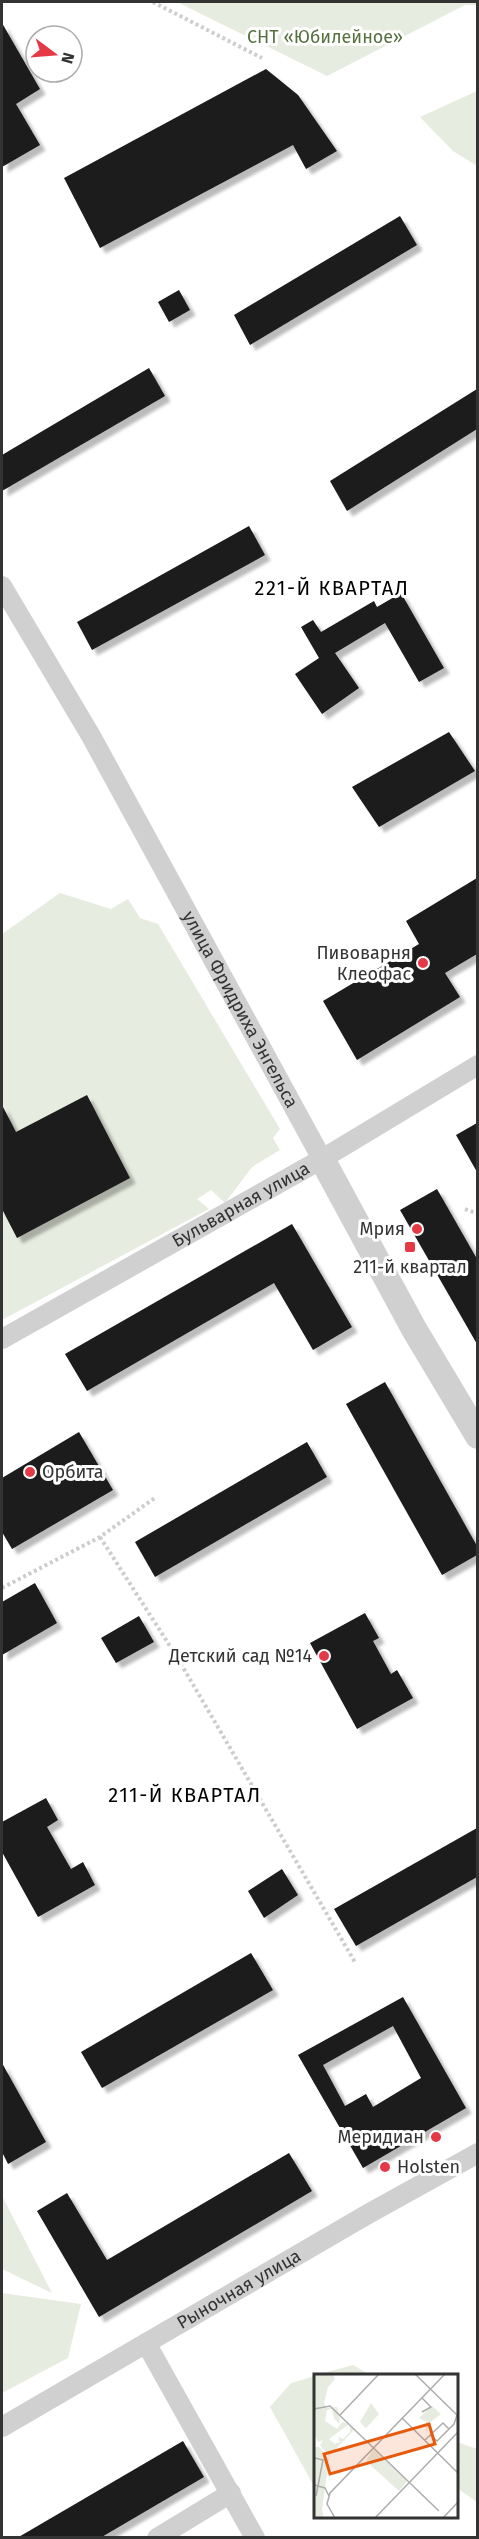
<svg xmlns="http://www.w3.org/2000/svg" width="479" height="2539" viewBox="0 0 479 2539" font-family="'Fira Sans',sans-serif">
<style>
.green{fill:#e6ecdf}
.building{fill:#1a1a1a;fill-rule:evenodd;filter:url(#shadow)}
.lines{fill:none;stroke-linecap:round;stroke-linejoin:round}
.path{stroke:#cdcdcd;stroke-width:4;stroke-dasharray:3 3;stroke-linecap:butt}
.minor{stroke:#d0d0d0;stroke-width:20}
.tertiary{stroke:#d0d0d0;stroke-width:26}
.poi-dot{fill:#e63946;stroke:#fff;stroke-width:2}
.labels{text-anchor:middle;dominant-baseline:central;stroke-width:6;stroke-linejoin:round;paint-order:stroke}
.park-label{font-size:18px;fill:#56703f;stroke:#fff}
.poi-label{font-size:18px;fill:#333;stroke:#fff;text-anchor:end}
.street-label{font-size:18px;fill:#333;stroke:#fff}
.neighbourhood-label{font-size:20px;letter-spacing:1.5px;fill:#000;stroke:#fff}
.inset-road{fill:none;stroke:#adadad;stroke-width:1.5}
.view{fill:#e8590c;fill-opacity:0.15;stroke:#e8590c;stroke-width:3}
.inset-edge{fill:none;stroke:#333;stroke-width:3}
</style>
<defs>
<filter id="shadow"><feDropShadow dx="5.5" dy="5.5" stdDeviation="1.5" flood-color="#0004"/></filter>
</defs>
<rect width="100%" height="100%" fill="#fff"/>
<g class="green">
<path d="M177,2H477L478,5H465L327,76Z"/>
<path d="M477,91V166L453,151L420,117Z"/>
<path d="M60,893L111,909L128,899L140,918L158,924L280,1129L273,1138L280,1150L252,1167L225,1203L211,1190L197,1199L209,1209L2,1320V934Z"/>
<path d="M2,2196L52,2293L2,2269Z"/>
<path d="M2,2293L81,2304L68,2358L2,2393Z"/>
<path d="M353,2365L370,2375H316Z"/>
<path d="M315,2376L316,2486H314L270,2407L291,2383Z"/>
<path d="M457,2442L477,2449V2502L457,2488Z"/>
</g>
<g class="building">
<path d="M2,23L40,89L16,104L40,145L2,167Z"/>
<path d="M266,69L298,95L337,151L306,169L293,145L100,248L64,178Z"/>
<path d="M400,216L417,245L250,345L234,315Z"/>
<path d="M179,290L190,310L169,322L158,302Z"/>
<path d="M149,368L165,396L2,491V455Z"/>
<path d="M477,389V429L347,511L330,481Z"/>
<path d="M249,526L265,555L92,650L77,622Z"/>
<path d="M401,593L444,668L419,682L385,623L335,653L359,688L322,714L295,674L319,658L301,627L313,620L321,632L374,601L377,607Z"/>
<path d="M449,732L475,771L379,827L352,787Z"/>
<path d="M477,878V954L445,973L460,997L357,1060L323,1001L419,944L406,921Z"/>
<path d="M87,1095L130,1178L17,1238L2,1209V1105L16,1132Z"/>
<path d="M477,1123V1172L456,1135Z"/>
<path d="M437,1189L477,1259V1344L400,1210Z"/>
<path d="M292,1224L352,1327L313,1350L274,1283L87,1391L65,1354Z"/>
<path d="M385,1382L477,1546V1555L442,1575L346,1404Z"/>
<path d="M79,1432L113,1490L12,1549L2,1532V1478Z"/>
<path d="M307,1442L327,1477L155,1577L135,1542Z"/>
<path d="M35,1583L57,1623L2,1655V1602Z"/>
<path d="M365,1613L379,1638L373,1641L391,1674L397,1670L413,1698L357,1729L310,1643Z"/>
<path d="M139,1616L154,1642L116,1663L101,1638Z"/>
<path d="M46,1798L58,1820L47,1827L71,1869L83,1862L95,1885L38,1917L2,1852V1822Z"/>
<path d="M477,1828V1877L356,1946L334,1909Z"/>
<path d="M282,1869L298,1895L264,1918L248,1891Z"/>
<path d="M251,1953L273,1990L102,2088L81,2052Z"/>
<path d="M403,1997L466,2108L363,2168L298,2055ZM393,2026L421,2078L373,2107L366,2094L345,2106L323,2065Z"/>
<path d="M2,2063L46,2142L8,2164L2,2152Z"/>
<path d="M289,2153L312,2191L99,2317L37,2211L67,2193L107,2260Z"/>
<path d="M183,2441L204,2477L100,2538H17Z"/>
</g>
<g class="lines">
<g class="path">
<path d="M153,2L262,58"/>
<path d="M465,1209L478,1214"/>
<path d="M100,1537L177,1657L356,1964"/>
<path d="M2,1588L100,1537L156,1497"/>
</g>
<g class="minor">
<path id="s1" d="M2,586L91,736L322,1159"/>
<path id="s2" d="M2,1339L322,1159L478,1065"/>
<path d="M146,2343L255,2538"/>
<path id="s3" d="M2,2427L368,2214L478,2153"/>
<path d="M157,2538L231,2493"/>
</g>
<path class="tertiary" d="M322,1159L414,1329L478,1436"/>
</g>
<g class="poi-dot">
<circle cx="423" cy="963" r="6"/>
<circle cx="417" cy="1229" r="6"/>
<rect x="404" y="1241" width="12" height="12" rx="3"/>
<circle cx="30" cy="1472" r="6"/>
<circle cx="324" cy="1656" r="6"/>
<circle cx="436" cy="2137" r="6"/>
<circle cx="385" cy="2167" r="6"/>
</g>
<g class="labels">
<g class="park-label">
<text x="325" y="37">СНТ «Юбилейное»</text>
</g>
<g class="poi-label">
<text x="411" y="953">Пивоварня<tspan x="411" dy="21">Клеофас</tspan></text>
<text x="405" y="1229">Мрия</text>
<text x="410" y="1267" text-anchor="middle">211-й квартал</text>
<text x="42" y="1472" text-anchor="start">Орбита</text>
<text x="312" y="1656">Детский сад №14</text>
<text x="424" y="2137">Меридиан</text>
<text x="397" y="2167" text-anchor="start">Holsten</text>
</g>
<g class="street-label">
<text stroke="none"><textPath href="#s1" startOffset="486">улица Фридриха Энгельса</textPath></text>
<text stroke="none"><textPath href="#s2" startOffset="274">Бульварная улица</textPath></text>
<text stroke="none"><textPath href="#s3" startOffset="274">Рыночная улица</textPath></text>
</g>
<g class="neighbourhood-label">
<text x="332" y="588">221-Й КВАРТАЛ</text>
<text x="185" y="1795">211-Й КВАРТАЛ</text>
</g>
</g>
<g transform="translate(314 2374)">
<rect width="144" height="144" fill="#fff"/>
<path d="M0,0H19L21,5L14,13L10,29L12,34L23,33L26,47L25,50L20,44L18,35L13,36L11,47L23,55L28,48L35,50L15,65L21,70L26,68L24,63L29,65L36,58V52L40,56L15,82L6,71L9,66L4,68L0,58ZM57,29L65,40L52,54L46,48ZM118,32L127,40L115,49L112,60V48L105,44ZM0,73H5L15,86L8,136L10,144H0ZM59,75L93,107L85,117L52,87Z" fill="#e6ecdf"/>
<path class="inset-road" d="M101,0L144,42M0,35L16,32L125,137M108,38L117,33L108,24M26,41L65,0M88,44L144,99M116,61L123,67L140,50L143,41M111,66L129,49L135,55M1,84L9,86L2,122M0,111L11,114L15,122M21,144L13,130L16,119L131,0M61,144L144,58M129,144L144,128"/>
<path class="view" d="M115,50L121,70L16,100L10,80Z"/>
<rect width="144" height="144" class="inset-edge"/>
</g>
<rect width="479" height="2539" fill="none" stroke="#333333" stroke-width="6"/>
<g transform="translate(54 54) rotate(106)"><circle r="28" fill="#ffffff" stroke="#adadad" stroke-width="1.5"/>
<path d="M0-4.5L10 22L0 15L-10 22Z" fill="#e63946"/>
<text y="-9" font-size="16" font-weight="bold" text-anchor="middle" fill="#333333">N</text>
</g>
</svg>
